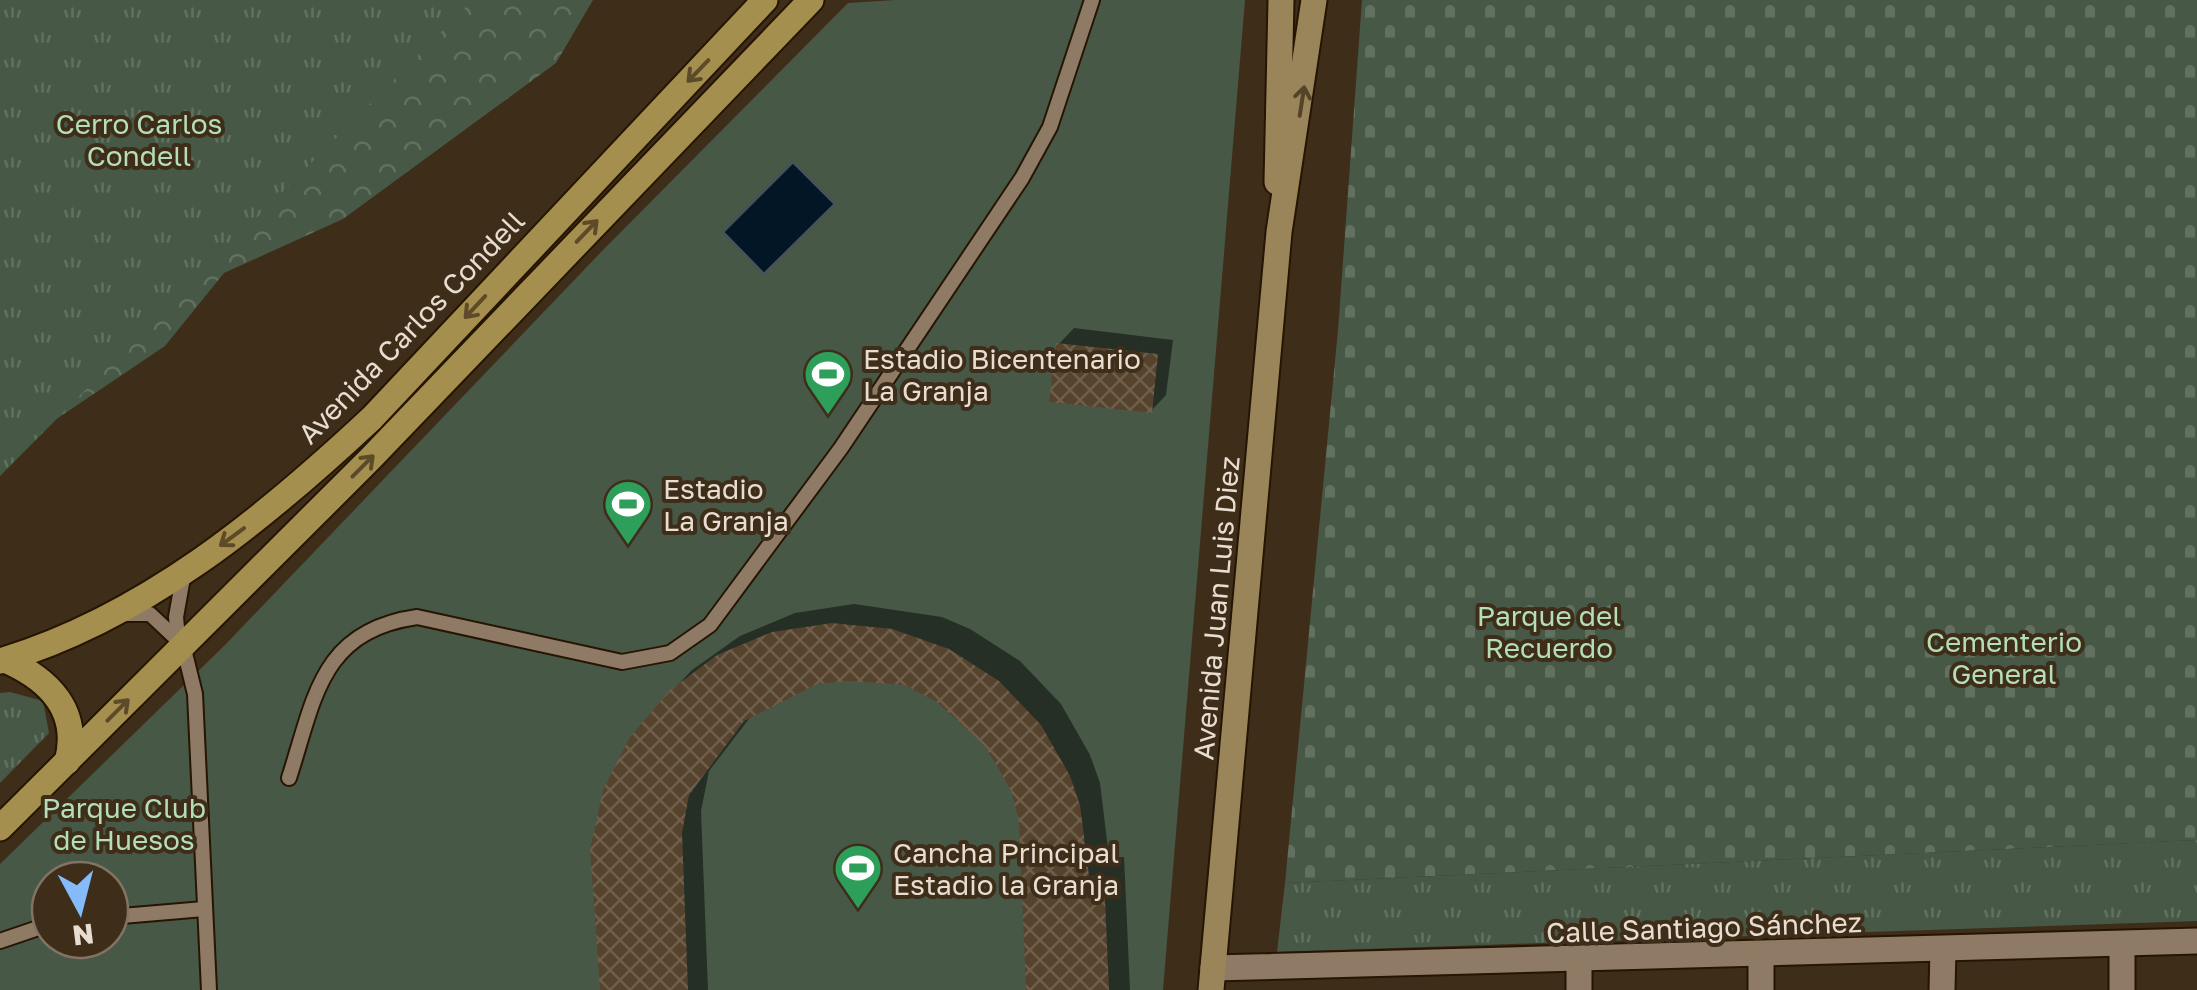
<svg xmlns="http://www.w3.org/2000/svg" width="2197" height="990" viewBox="0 0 2197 990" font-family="'Golos Text',sans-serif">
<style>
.forest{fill:url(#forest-crowns)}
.cemetery{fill:url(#cemetery-stones)}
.park{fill:url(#park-tufts)}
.garden{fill:#475847;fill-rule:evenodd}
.water{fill:#021626;stroke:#475259;stroke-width:2.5}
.shadow{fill:#0007}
.building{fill:url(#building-cross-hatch)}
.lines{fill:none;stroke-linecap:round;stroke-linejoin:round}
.lane-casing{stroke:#251502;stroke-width:18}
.street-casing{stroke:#251502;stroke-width:29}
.secondary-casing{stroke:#251502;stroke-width:29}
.primary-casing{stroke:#251502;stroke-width:29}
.lane{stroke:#8f7b65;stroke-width:14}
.street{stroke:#8f7b65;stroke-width:25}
.secondary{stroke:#9a855a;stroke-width:25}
.primary{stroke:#a58f4f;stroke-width:25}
.oneway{stroke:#5d4a29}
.oneway2{stroke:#554329}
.labels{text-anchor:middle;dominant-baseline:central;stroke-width:8;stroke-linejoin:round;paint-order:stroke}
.park-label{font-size:28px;fill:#b4dfb6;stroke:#3e2d19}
.street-label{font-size:28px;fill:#e8ddd1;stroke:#3e2d19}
.poi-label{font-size:28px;fill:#e8ddd1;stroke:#3e2d19;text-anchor:start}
</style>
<defs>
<pattern id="forest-crowns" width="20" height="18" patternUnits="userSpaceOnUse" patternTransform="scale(2.5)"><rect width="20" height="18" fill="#475847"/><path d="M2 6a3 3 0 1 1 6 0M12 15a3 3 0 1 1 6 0" fill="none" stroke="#627060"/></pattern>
<pattern id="cemetery-stones" width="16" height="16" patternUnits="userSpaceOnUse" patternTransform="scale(2.5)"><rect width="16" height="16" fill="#475847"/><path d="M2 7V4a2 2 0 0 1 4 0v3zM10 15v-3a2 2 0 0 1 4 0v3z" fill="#627060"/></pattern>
<pattern id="park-tufts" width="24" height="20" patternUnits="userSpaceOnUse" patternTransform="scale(2.5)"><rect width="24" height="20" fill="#475847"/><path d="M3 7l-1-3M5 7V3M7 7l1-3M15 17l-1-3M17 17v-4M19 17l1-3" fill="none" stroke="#627060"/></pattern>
<pattern id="building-cross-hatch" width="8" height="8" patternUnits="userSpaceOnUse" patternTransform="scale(2.5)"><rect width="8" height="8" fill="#56432d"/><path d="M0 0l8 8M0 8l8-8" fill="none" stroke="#6e5e4a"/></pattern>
</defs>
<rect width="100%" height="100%" fill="#3e2d19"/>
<path class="forest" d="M387,0H593L556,63L343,219L224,273L165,346L0,457Z"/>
<path class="cemetery" d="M1362,0H2197V840L1285,883L1338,330Z"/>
<g class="park">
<path d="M0,0H473L0,476Z"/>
<path d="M10,692L43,701L49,733L0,783V693Z"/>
<path d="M2197,840V921L1277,952L1285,883Z"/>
</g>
<path class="garden" d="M895,0H1245L1163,990H0V864L225,645L603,250L848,3ZM50,880H110V940H50Z"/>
<path class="water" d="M793,162L835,204L764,274L723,232Z"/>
<g class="shadow">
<path d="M1074,328L1173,340L1166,395L1151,411L1059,344Z"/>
<path d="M854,604L942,617L970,629L1020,661L1061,704L1090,755L1100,783L1109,857H1124L1130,990H1029L1022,821L1013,790L985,742L938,700L906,683L882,679L816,681L752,715L709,771L701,811L708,990H602L650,714L692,670L740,636L795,613Z"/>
</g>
<g class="building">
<path d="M1056,343L1158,354L1152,413L1049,402Z"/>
<path d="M832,623L892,629L949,649L999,681L1041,725L1070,776L1080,805L1089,876L1104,877L1109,990H1026L1019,821L1011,791L996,764L983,744L937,702L905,685L848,681L817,684L744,721L689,795L682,833L688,990H600L590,850L603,790L630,737L669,691L717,655L772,632Z"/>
</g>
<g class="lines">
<g class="lane-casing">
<g id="lane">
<path d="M123,614H150L183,645L195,694L209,990"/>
<path d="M178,638L176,617L184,572"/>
<path d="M289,778C315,698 320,631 417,617L622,662L670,653L710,625L841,448L1022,178L1050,127L1092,0"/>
<path d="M110,917L204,909"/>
<path d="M0,941L50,924"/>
</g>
</g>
<g class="street-casing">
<g id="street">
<path d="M1579,960V990"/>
<path d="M1213,968L2197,941"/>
<path d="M1761,990V955"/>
<path d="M1942,990L1943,950"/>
<path d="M2122,990V944"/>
</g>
</g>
<g class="secondary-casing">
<g id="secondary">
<path d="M1277,182L1281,0"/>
<path d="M1211,990L1279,232L1314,0"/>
</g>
</g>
<g class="primary-casing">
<g id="primary">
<path d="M5,660C49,679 81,711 67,762"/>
<path d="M0,661C144,618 264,519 372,418L765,0"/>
<path d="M0,828L370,459L811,0"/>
</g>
</g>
<use href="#lane" class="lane"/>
<use href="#street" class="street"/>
<use href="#secondary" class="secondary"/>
<use href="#primary" class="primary"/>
</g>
<defs><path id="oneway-shaft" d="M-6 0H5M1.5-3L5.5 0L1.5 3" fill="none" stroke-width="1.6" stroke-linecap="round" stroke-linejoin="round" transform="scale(2.5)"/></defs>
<g class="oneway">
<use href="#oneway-shaft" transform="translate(698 71) rotate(134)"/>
<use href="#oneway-shaft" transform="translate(587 231) rotate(-46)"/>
<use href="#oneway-shaft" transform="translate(475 307) rotate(133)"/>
<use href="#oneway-shaft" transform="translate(363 466) rotate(-45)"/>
<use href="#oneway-shaft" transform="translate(232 537) rotate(144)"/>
<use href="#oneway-shaft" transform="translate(118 710) rotate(-45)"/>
</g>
<use class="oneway2" href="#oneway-shaft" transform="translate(1302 101) rotate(-81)"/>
<defs>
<g id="stadium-pin" transform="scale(2.5)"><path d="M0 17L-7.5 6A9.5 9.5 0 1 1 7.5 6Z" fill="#2e9e5b" stroke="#3e2d19"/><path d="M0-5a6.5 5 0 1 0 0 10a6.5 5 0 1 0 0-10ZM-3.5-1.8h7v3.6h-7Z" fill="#fff"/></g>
</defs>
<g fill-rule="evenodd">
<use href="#stadium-pin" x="828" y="374"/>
<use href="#stadium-pin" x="628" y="504"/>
<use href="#stadium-pin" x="858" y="868"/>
</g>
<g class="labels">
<g class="park-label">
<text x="139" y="123">Cerro Carlos<tspan x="139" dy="32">Condell</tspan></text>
<text x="1549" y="615">Parque del<tspan x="1549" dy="32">Recuerdo</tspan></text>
<text x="2004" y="641">Cementerio<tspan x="2004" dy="32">General</tspan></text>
<text x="124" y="807">Parque Club<tspan x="124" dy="32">de Huesos</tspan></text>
</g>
<g class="street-label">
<text transform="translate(411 327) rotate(-46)">Avenida Carlos Condell</text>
<text transform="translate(1216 608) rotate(-85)">Avenida Juan Luis Diez</text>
<text transform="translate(1704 927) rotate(-2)">Calle Santiago Sánchez</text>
</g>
<g class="poi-label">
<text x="863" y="358">Estadio Bicentenario<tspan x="863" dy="32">La Granja</tspan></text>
<text x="663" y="488">Estadio<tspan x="663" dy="32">La Granja</tspan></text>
<text x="893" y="852">Cancha Principal<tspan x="893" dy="32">Estadio la Granja</tspan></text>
</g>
</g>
<g transform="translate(80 910) rotate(173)"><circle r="48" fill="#3e2d19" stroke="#827363" stroke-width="2.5"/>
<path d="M0-8L18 38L0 25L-18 38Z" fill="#85bbfb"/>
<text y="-15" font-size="28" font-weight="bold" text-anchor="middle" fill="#e8ddd1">N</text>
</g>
</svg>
